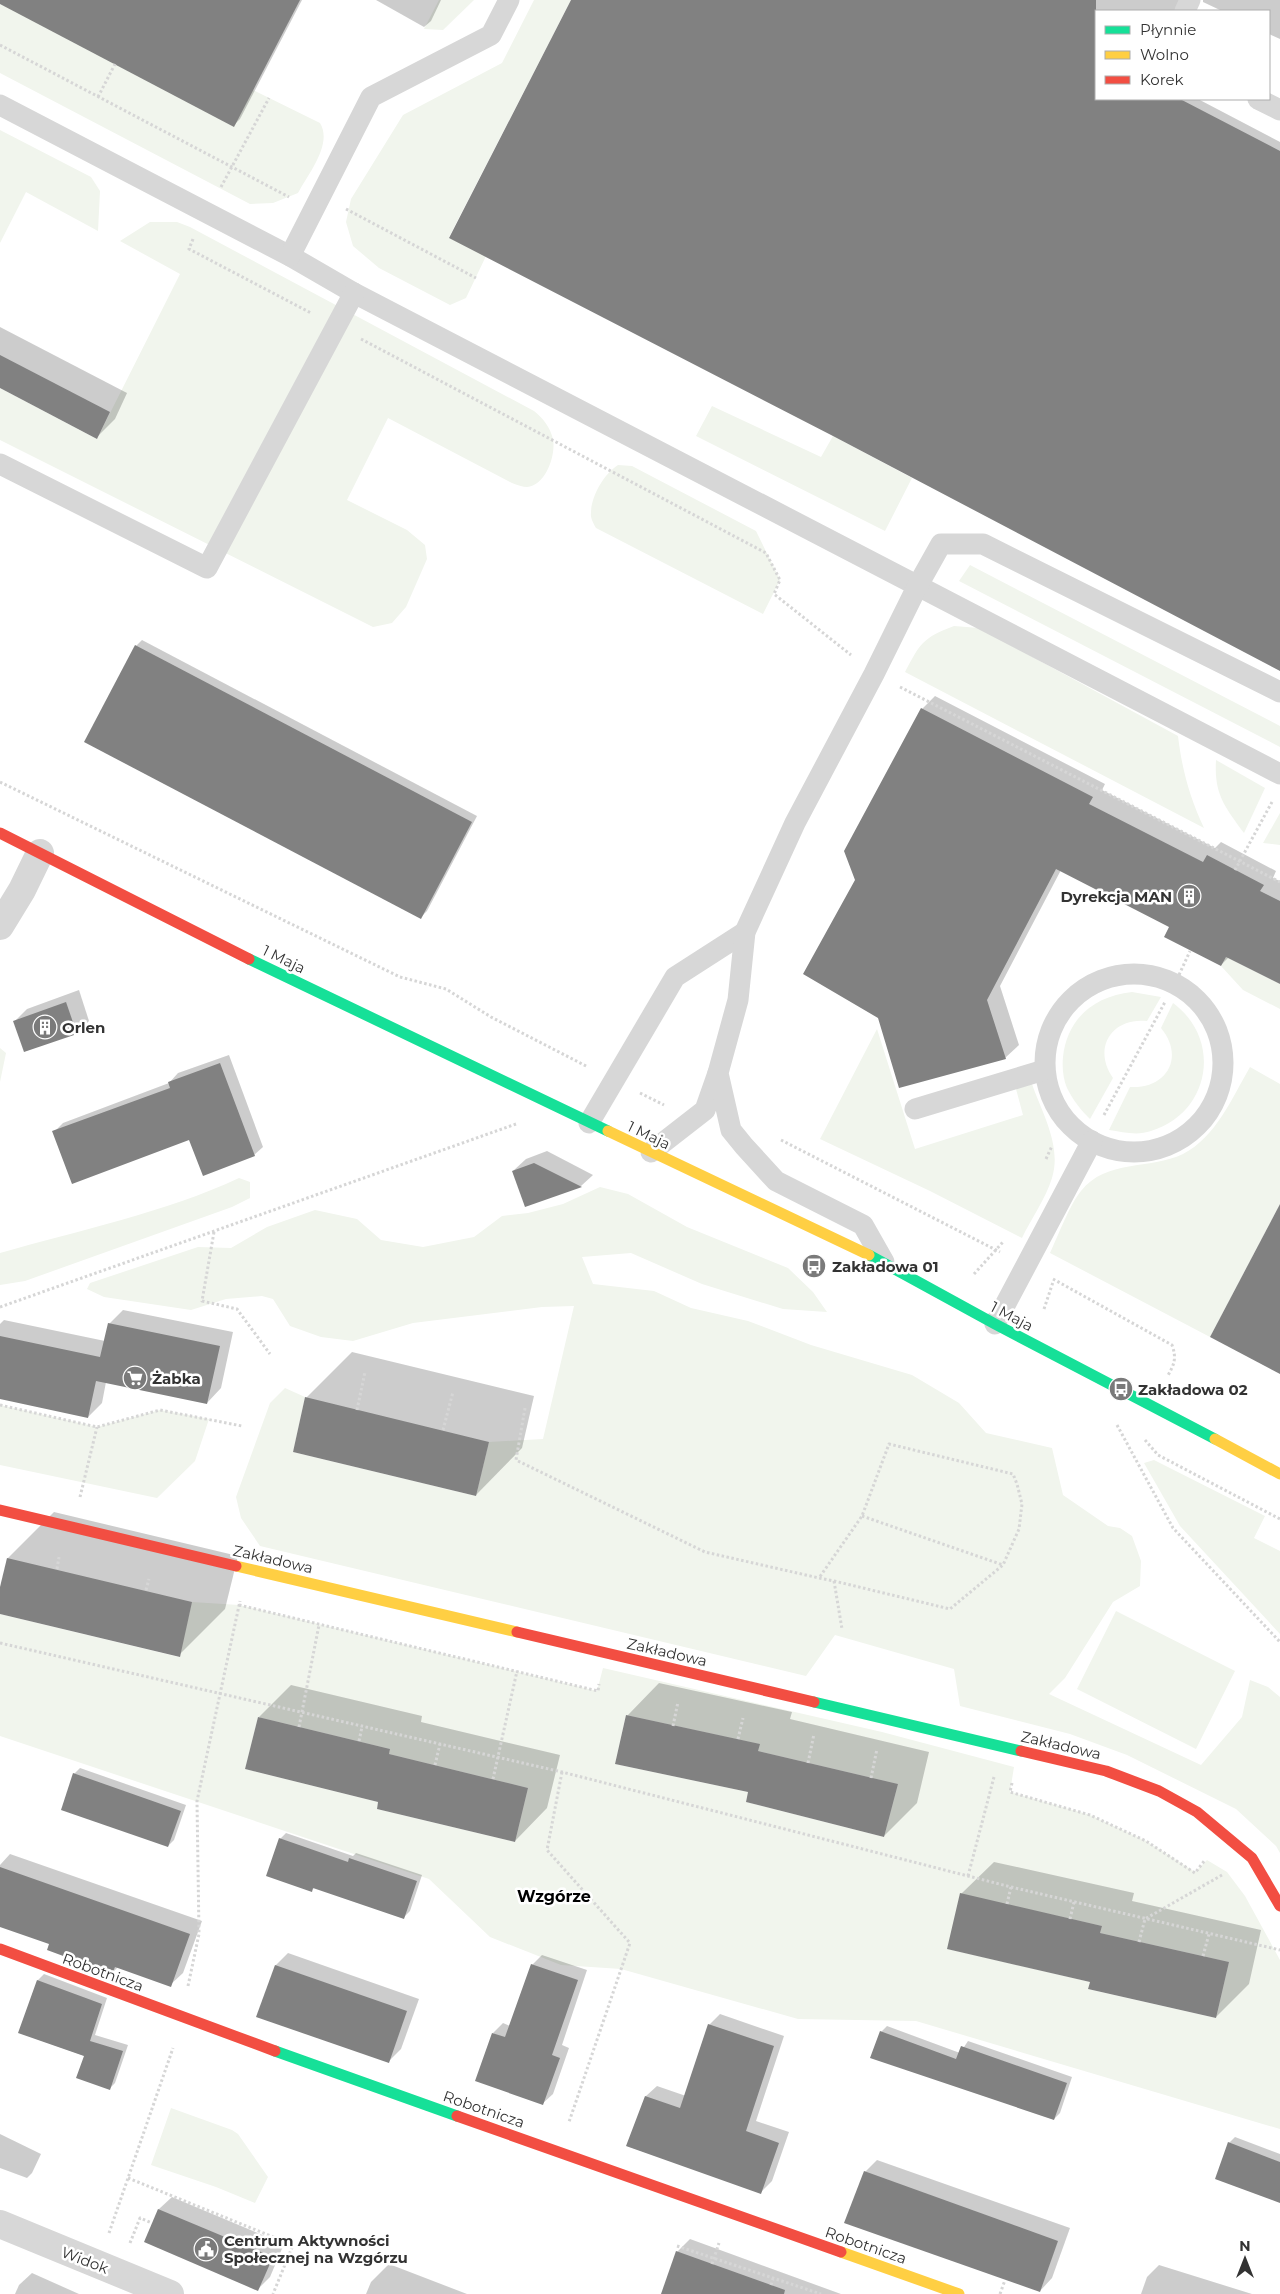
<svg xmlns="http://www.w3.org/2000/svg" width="1280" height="2294" viewBox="0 0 1280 2294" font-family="Montserrat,sans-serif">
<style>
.green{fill:#f1f5ed;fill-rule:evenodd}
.shadow{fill:#0003}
.building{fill:#818181}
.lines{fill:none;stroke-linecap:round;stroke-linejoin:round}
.path{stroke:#d6d6d6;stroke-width:3;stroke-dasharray:2.5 2.5;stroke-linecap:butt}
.lane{stroke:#d7d7d7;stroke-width:21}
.street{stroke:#d7d7d7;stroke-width:28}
.fast{stroke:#16e098;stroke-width:11}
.slow{stroke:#ffcf43;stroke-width:11}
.jam{stroke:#f24e42;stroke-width:11}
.labels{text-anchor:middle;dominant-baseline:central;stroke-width:5;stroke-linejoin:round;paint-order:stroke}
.poi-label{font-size:15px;font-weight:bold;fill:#333;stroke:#fff;text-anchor:start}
.street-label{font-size:15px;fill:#333;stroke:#fff}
.neighbourhood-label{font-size:16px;font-weight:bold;fill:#000;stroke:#fff}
</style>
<rect width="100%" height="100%" fill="#fff"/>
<g class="green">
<path d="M439,0H474L443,30L424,29Z"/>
<path d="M534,0H571L449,237L486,256L466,298L450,305L379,268L353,246L346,222L351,199L403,115L502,63Z"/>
<path d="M0,4L253,90L320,123C333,144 308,174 298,193L273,203L250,204L0,73Z"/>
<path d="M0,130L91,177L100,191L98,231L26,192L0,243Z"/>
<path d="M150,222H177L190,227L534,411C543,418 550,427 553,439C556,455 546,485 527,487C523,487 517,485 512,483L388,418L347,500L407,530L425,545L427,559L406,607L392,623L373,627L0,440V388L97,439L180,274L120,241Z"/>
<path d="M712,406L821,457L833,436L912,478L885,531L696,436Z"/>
<path d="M618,465L632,466L756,531L780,580L763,614L596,528C594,524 590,518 591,513C591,496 604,474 618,465Z"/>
<path d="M970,565L1280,726V747L959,581Z"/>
<path d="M954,626L979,628L1178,736C1182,770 1190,798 1204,828L905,672C920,644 922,638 954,626Z"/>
<path d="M1216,760L1265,788L1244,833C1224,806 1214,794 1216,760Z"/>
<path d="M1280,813V845L1263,843Z"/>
<path d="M1226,957L1280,984V1009L1243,990L1221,966Z"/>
<path d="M1132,992L1161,997L1147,1021C1112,1017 1092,1048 1113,1078L1090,1119C1080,1109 1073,1100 1067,1088C1063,1079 1062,1067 1063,1057C1067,1019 1094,996 1132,992Z"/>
<path d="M1173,1003C1223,1040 1210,1113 1151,1131C1137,1136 1123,1132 1109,1130L1130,1087C1167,1089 1185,1057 1161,1028Z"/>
<path d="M877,1029L915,1149L1023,1115L1016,1089L1032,1084C1042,1113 1062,1146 1052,1178C1046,1198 1031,1219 1022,1238L930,1191L820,1139Z"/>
<path d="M0,1048L6,1053L0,1082Z"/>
<path d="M1250,1067L1280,1084V1204L1210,1337L1050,1253C1058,1236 1070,1204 1081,1191C1106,1159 1150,1170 1183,1154C1216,1137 1232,1098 1250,1067Z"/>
<path d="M239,1178L250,1182V1198L232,1207L25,1281L0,1285V1253C77,1231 167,1212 239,1178Z"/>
<path d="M600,1187L628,1194L687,1227L788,1268L813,1292L827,1312L783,1309L702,1284L631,1253L582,1257L593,1284L654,1291L691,1308L748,1321L811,1345L912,1375L959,1403L986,1433L1052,1448L1063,1495L1108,1526L1120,1528L1132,1536L1141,1561L1140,1586L1113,1602L1065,1678L1049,1694L1201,1765L1242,1717L1250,1680L1268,1687L1280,1697V1853L1276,1846L1236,1809L1127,1755L1070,1734L960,1706L954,1669L835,1635L806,1676L260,1546L241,1518L236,1497L270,1403L285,1388L305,1397L293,1452L476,1496L489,1442L543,1439L574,1306L542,1307L413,1323L353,1341L321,1337L290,1326L273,1299L262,1296L226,1299L191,1310L104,1297L87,1289L90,1283L198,1247L231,1248L267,1227L315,1210L357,1219L381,1240L423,1247L474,1237L502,1216L528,1213L563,1204Z"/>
<path d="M0,1405L97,1427L160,1410L209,1419L195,1461L157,1498L0,1465Z"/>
<path d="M1154,1460L1265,1516L1254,1538L1280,1551V1634L1180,1526L1144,1463Z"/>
<path d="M192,1602L239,1605L597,1691L603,1668L882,1732L1014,1767L1010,1792L1090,1815L1146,1841L1195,1872L1207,1860L1227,1872L1245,1896L1280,1960V2129L916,2021L798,2019L621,1969L561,1965L490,1937L429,1879L0,1736V1614L179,1657ZM626,1715L759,1744L758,1751L898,1784L884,1837L746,1802L748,1792L615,1764ZM258,1717L390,1749L389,1754L528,1788L515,1842L377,1809L378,1802L245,1769ZM960,1894L1102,1926L1100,1933L1229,1962L1216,2018L1088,1989L1090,1982L948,1949Z"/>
<path d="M1116,1611L1235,1671L1196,1749L1077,1689Z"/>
<path d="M171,2108L232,2130L238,2134L268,2177L255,2203L216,2187L151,2165Z"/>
</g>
<g class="shadow">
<path d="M0,0H302L240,119L234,125L0,2Z"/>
<path d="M376,0H441L431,21L424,27Z"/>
<path d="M572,0H1180L1176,11H1096V99H1198L1280,142V670Z"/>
<path d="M1203,0H1280V39L1269,34V11H1222L1203,2Z"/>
<path d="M0,327L127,393L115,419L96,438L0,387Z"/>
<path d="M142,640L477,816L427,911L421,917L136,646Z"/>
<path d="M935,696L1105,784L1102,790L1215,848L1221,842L1276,871L1273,878L1280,881V983L1229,957L1221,965L1171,926L1061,870L1000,986L1019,1045L1005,1058L856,880L922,709Z"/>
<path d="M79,990L89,1021L77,1033L25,1051L15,1021L27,1009Z"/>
<path d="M229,1055L263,1147L254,1155L190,1138L54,1132L63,1123L169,1083L178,1073Z"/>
<path d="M547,1151L593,1175L581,1186L526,1206L513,1171L526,1159Z"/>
<path d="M123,1310L233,1332L221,1388L207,1403L106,1382L102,1403L88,1417L0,1397V1324L4,1320L105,1341L109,1324Z"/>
<path d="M352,1352L534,1396L522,1448L476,1495L306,1398Z"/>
<path d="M54,1512L238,1556L225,1609L179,1655L0,1613V1592L8,1558Z"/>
<path d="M659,1683L792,1712L790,1719L929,1752L917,1803L884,1836L627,1716Z"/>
<path d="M291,1685L422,1716L421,1722L560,1755L547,1808L515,1841L380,1801L259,1717Z"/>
<path d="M80,1768L186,1805L174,1840L168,1846L74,1774Z"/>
<path d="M286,1833L353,1856L356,1853L422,1875L410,1911L404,1917L315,1887L311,1891L280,1839Z"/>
<path d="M10,1854L202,1921L183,1973L170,1985L118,1967L112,1973L51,1943L0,1926V1865Z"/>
<path d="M994,1862L1134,1893L1132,1901L1261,1930L1249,1984L1216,2017L1091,1981L961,1894Z"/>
<path d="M288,1953L419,1999L401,2049L388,2062L258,2016L276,1965Z"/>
<path d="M542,1955L587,1970L562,2045L569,2048L553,2094L542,2104L493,2033L503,2023L510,2026L532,1965Z"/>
<path d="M44,1974L107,1998L95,2035L128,2045L115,2083L109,2089L85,2056L20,2033L38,1980Z"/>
<path d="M720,2014L784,2036L756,2121L789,2132L772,2181L761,2192L627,2146L646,2096L657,2086L686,2096L709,2025Z"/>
<path d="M887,2026L960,2053L968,2041L1072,2077L1060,2113L1054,2119L881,2032Z"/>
<path d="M0,2134L41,2154L32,2173L27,2178L0,2168Z"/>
<path d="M1235,2137L1280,2154V2202L1229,2143Z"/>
<path d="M877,2160L1070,2228L1052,2278L1040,2291L865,2172Z"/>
<path d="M172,2197L284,2244L270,2277L258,2289L146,2241L159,2209Z"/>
<path d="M690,2239L841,2294H662L677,2252Z"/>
<path d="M389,2264L467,2294H366L371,2282Z"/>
<path d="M1159,2265L1252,2294H1141L1147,2277Z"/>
<path d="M32,2273L79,2294H15L19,2285Z"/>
</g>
<g class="building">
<path d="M0,0H300L234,127L0,4Z"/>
<path d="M571,0H1096V99H1180L1280,151V671L833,436L449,238Z"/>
<path d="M0,355L110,412L97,439L0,388Z"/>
<path d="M135,645L472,822L421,919L84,742Z"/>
<path d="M921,708L1093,797L1089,804L1203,862L1207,855L1264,885L1260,891L1280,901V984L1226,957L1221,966L1164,937L1169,927L1056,869L987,1000L1006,1059L899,1088L878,1018L803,974L855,880L844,851Z"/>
<path d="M66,1002L77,1034L24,1052L13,1021Z"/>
<path d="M220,1063L255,1156L203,1176L189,1140L72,1184L52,1131L170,1088L168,1082Z"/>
<path d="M534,1163L582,1187L525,1207L512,1171Z"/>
<path d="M1280,1204V1374L1210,1337Z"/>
<path d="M108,1323L220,1346L207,1404L96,1381L88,1418L0,1399V1336L100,1357Z"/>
<path d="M305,1397L489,1442L476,1496L293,1452Z"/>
<path d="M7,1558L192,1602L180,1657L0,1614V1587Z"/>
<path d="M626,1715L760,1744L758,1751L898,1784L884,1837L746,1802L748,1792L615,1764Z"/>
<path d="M258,1717L390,1749L389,1754L528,1788L515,1842L377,1809L378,1802L245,1769Z"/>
<path d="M73,1773L181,1811L168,1847L61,1810Z"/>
<path d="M279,1838L348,1862L349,1858L417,1881L404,1919L313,1888L312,1892L266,1876Z"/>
<path d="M0,1867L190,1934L171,1987L115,1967L112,1974L47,1950L49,1944L0,1927Z"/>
<path d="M960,1893L1102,1926L1100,1933L1229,1962L1216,2018L1088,1989L1090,1982L947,1949Z"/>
<path d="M531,1964L578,1980L552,2055L560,2058L543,2105L475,2081L492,2033L505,2037Z"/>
<path d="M275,1965L407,2011L389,2063L256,2017Z"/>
<path d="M37,1980L102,2004L90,2041L123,2051L110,2090L76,2078L84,2056L18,2033Z"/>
<path d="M708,2024L774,2046L746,2131L779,2143L761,2194L626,2146L645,2096L680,2108Z"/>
<path d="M880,2031L956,2059L961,2046L1067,2083L1054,2120L870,2058Z"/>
<path d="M1228,2142L1280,2162V2203L1215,2179Z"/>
<path d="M864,2171L1058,2241L1040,2292L844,2223Z"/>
<path d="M158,2209L273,2257L258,2291L144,2242Z"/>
<path d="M676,2251L785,2290L784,2294H661Z"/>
</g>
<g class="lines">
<g class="path">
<path d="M0,45L289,197"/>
<path d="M98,97L115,64"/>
<path d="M221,187L269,98"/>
<path d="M346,209L476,278"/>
<path d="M193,239L189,249L311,313"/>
<path d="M361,339L766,553L780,580L774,594L851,655"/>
<path d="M900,687L1280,882"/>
<path d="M0,782L400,977L446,989L491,1017L588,1067"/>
<path d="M1235,870L1272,802"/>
<path d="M1179,975L1190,951"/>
<path d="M640,1093L664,1105"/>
<path d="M1104,1115L1165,1002"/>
<path d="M781,1140L1000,1252"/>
<path d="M1046,1159L1052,1146"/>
<path d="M214,1232L202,1301L237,1309L270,1354"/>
<path d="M974,1274L1003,1242"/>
<path d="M1053,1279L1172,1345C1177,1359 1174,1365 1167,1377"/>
<path d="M0,1307L516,1124"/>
<path d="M1044,1309L1053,1282"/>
<path d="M0,1405L97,1427L160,1410L242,1426"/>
<path d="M525,1408L516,1460L705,1552L819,1578L834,1581L950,1609L1003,1565L1019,1529L1022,1504L1017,1484L1013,1474L889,1444L862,1516L819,1578"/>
<path d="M357,1410L365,1372"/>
<path d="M1117,1425L1173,1528L1280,1642"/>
<path d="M443,1430L453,1392"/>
<path d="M1145,1440L1158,1455L1280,1519"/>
<path d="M80,1497L97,1427"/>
<path d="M862,1516L1003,1565"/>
<path d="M57,1569L59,1557"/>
<path d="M834,1581L842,1629"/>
<path d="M146,1590L149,1579"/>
<path d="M239,1605L598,1691L599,1684"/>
<path d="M0,1643L562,1772L1011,1887L1280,1950"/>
<path d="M673,1726L678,1702"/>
<path d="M299,1727L319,1625"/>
<path d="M738,1739L743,1718"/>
<path d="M359,1741L362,1727"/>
<path d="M808,1763L814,1734"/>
<path d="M435,1765L440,1744"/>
<path d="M562,1772L547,1850L630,1943L569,2122"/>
<path d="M871,1778L877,1749"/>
<path d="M493,1779L517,1671"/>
<path d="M1012,1783L1010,1792L1090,1815L1146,1841L1195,1873L1205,1860"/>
<path d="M968,1876L994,1777"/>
<path d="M1007,1904L1011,1887"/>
<path d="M1070,1919L1074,1902"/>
<path d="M1139,1942L1145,1919L1222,1875"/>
<path d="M1203,1956L1209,1934"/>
<path d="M188,1986L199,1934L197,1801L240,1601"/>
<path d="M128,2178L293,2245L273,2294"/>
<path d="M109,2233L173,2048"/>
<path d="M130,2243L140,2218L152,2223"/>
<path d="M677,2246L821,2294"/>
<path d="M712,2264L719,2243"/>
<path d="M771,2285L773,2279"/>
<path d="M1000,2294L1005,2280"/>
</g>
<g class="lane">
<path d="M1185,11L1190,0"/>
<path d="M1258,99L1280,110"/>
<path d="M0,105L290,256L354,293L1280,774"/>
<path d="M290,256L371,97L491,35L509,0"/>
<path d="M0,464L207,568L354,293"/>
<circle cx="1134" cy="1063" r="89"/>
<path d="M915,1109L1044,1070"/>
<path d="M589,1123L675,977L745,932"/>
<path d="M651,1152L705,1110L718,1073"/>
<path d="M884,1262L863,1225L776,1181L744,1146L731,1130L718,1073L738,1000L745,932L795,823L874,674L918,585L941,544H983L1280,692"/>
<path d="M995,1324L1092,1141"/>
</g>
<g class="street">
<path d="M0,926L22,890L40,853"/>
<path d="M0,2224L170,2294"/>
</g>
<g class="fast">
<path d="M249,959L608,1131"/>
<path d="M869,1255L995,1324L1215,1439"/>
<path d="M814,1702L1021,1751"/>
<path d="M275,2051L457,2116"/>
</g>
<g class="slow">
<path d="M608,1131L869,1255"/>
<path d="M1215,1439L1280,1474"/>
<path d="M236,1566L517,1632"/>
<path d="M841,2252L959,2294"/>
</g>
<g class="jam">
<path d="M0,833L249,959"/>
<path d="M0,1510L236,1566"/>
<path d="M517,1632L814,1702"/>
<path d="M1021,1751L1106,1771L1159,1791L1197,1812L1252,1858L1280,1906"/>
<path d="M0,1949L275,2051"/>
<path d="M457,2116L841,2252"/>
</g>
</g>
<defs>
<g id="building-disc" transform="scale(1.25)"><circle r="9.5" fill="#7a7a7a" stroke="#fff"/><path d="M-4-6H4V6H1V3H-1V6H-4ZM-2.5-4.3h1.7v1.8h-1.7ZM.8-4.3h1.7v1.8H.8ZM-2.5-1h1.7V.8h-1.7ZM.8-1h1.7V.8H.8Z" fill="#fff"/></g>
<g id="bus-disc" transform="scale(1.25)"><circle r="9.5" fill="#7a7a7a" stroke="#fff"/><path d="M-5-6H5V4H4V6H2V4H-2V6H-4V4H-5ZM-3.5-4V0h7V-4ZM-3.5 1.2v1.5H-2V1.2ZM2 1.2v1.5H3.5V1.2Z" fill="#fff"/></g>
<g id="supermarket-disc" transform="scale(1.25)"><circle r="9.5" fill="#7a7a7a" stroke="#fff"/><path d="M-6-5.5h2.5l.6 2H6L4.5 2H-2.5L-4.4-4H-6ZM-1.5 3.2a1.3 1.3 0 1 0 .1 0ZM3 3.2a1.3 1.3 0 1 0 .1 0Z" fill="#fff"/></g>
<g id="civic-disc" transform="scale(1.25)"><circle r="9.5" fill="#7a7a7a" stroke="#fff"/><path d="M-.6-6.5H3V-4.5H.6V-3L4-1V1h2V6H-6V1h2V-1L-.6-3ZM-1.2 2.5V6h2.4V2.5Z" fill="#fff"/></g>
</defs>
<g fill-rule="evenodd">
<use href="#building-disc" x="1189" y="896"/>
<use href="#building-disc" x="45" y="1027"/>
<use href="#bus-disc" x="814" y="1266"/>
<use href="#supermarket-disc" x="135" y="1378"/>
<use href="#bus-disc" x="1121" y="1389"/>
<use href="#civic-disc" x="206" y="2249"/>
</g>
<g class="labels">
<g class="poi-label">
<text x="1172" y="896" text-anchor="end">Dyrekcja MAN</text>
<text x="62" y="1027">Orlen</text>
<text x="832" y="1266">Zakładowa 01</text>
<text x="152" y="1378">Żabka</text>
<text x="1138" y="1389">Zakładowa 02</text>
<text x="224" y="2240">Centrum Aktywności<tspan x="224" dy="17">Społecznej na Wzgórzu</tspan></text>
</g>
<g class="street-label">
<text transform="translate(284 959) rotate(26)">1 Maja</text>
<text transform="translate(649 1135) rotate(26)">1 Maja</text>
<text transform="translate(1012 1316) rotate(28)">1 Maja</text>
<text transform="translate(273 1559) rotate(13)">Zakładowa</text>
<text transform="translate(667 1652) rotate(13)">Zakładowa</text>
<text transform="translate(1061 1745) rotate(13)">Zakładowa</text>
<text transform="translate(103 1972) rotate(20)">Robotnicza</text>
<text transform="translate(484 2109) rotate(19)">Robotnicza</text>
<text transform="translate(866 2245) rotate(19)">Robotnicza</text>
<text transform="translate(85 2260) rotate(21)">Widok</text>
</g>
<g class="neighbourhood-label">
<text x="554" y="1896">Wzgórze</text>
</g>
</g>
<rect x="1095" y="10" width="175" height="90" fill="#ffffff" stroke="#adadad"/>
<rect x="1105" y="26" width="25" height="8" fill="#16e098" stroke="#adadad"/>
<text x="1140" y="35" font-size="15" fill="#333333">Płynnie</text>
<rect x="1105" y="51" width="25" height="8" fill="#ffcf43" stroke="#adadad"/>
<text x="1140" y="60" font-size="15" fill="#333333">Wolno</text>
<rect x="1105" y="76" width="25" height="8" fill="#f24e42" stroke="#adadad"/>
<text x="1140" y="85" font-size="15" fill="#333333">Korek</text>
<g transform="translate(1245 2259)" stroke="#ffffff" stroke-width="4" paint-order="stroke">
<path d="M0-4L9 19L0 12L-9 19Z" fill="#333333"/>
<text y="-8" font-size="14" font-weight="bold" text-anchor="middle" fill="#333333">N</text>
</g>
</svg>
